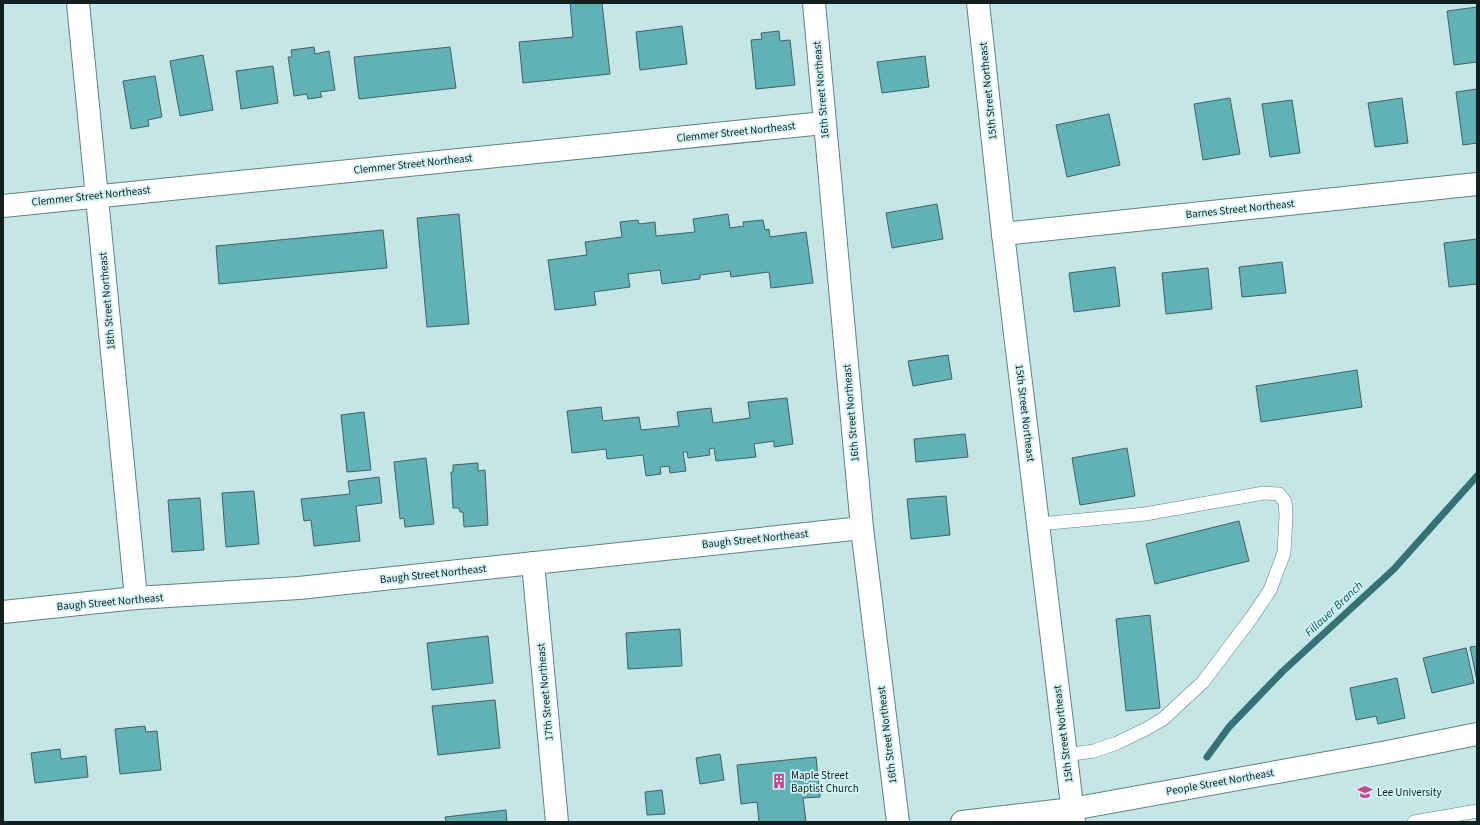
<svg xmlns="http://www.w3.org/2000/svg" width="1480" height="825" viewBox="0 0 1480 825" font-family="'Source Sans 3',sans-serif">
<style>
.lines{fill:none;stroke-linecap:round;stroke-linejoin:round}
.stream{stroke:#347275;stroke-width:7}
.building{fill:#60b2b5;stroke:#436162}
.service-casing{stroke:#628182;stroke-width:14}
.minor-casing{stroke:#628182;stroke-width:24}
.service{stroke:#fff;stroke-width:13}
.minor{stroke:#fff;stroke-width:22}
.labels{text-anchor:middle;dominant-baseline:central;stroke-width:3.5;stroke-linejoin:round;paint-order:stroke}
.street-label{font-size:11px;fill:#132020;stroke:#d1f3f4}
.poi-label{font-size:11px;fill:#132020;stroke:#d1f3f4;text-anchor:start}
.water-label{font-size:12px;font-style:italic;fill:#0c5658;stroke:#d1f3f4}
</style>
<rect width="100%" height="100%" fill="#c4e6e7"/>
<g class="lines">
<path class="stream" d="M1207,757L1229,727L1282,672L1394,569L1477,476"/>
</g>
<g class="building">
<path d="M570,3H602L610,74L523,83L519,42L573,37Z"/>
<path d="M1477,7V62L1454,65L1447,11Z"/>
<path d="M682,26L687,64L640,70L636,32Z"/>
<path d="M779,31L780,41L790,40L795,85L756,89L751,40L762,39L761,33Z"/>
<path d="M314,47L315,54L329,51L335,90L320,92L322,97L308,99L307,94L294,96L288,57H292L291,50Z"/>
<path d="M450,47L456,88L359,99L354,57Z"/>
<path d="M203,55L213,110L180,116L170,61Z"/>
<path d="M925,56L929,87L882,93L877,62Z"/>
<path d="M273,66L278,103L241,109L236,71Z"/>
<path d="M155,76L162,117L148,120L149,126L131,129L123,81Z"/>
<path d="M1477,89V143L1463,145L1456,92Z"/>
<path d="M1230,98L1240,154L1203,160L1194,104Z"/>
<path d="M1402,98L1408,143L1375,147L1368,103Z"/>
<path d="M1292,100L1300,153L1270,157L1262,104Z"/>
<path d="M1109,114L1120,165L1067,177L1056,125Z"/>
<path d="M937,204L943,239L892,248L886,213Z"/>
<path d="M459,214L469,324L427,327L417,218Z"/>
<path d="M728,214L730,228L744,226L743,222L763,220L765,230L769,229L770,237L806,232L813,283L771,288L769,272L731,277L730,271L700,275V279L662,284L660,270L628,274L630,287L594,292L596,305L555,310L548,260L587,255L585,242L622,237L620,222L638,220L639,224L655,222L656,236L695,232L693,219Z"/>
<path d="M383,230L387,268L219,284L216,246Z"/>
<path d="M1477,239V284L1449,287L1444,243Z"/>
<path d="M1282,262L1286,293L1242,297L1239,267Z"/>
<path d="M1115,267L1120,306L1074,312L1069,273Z"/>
<path d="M1208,268L1212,309L1166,314L1162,273Z"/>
<path d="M948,355L952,379L913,386L908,361Z"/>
<path d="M1357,370L1362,407L1261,422L1256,386Z"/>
<path d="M787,398L793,444L774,447V441L754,444L756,457L716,461L714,448L709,449L710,455L688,458L687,452H683L686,471L670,473L669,466L660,467L661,474L646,476L643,455L607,459L606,449L572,453L567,411L601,407L603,421L639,417L641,430L679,426L677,412L711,408L713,423L750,418L748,402Z"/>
<path d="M364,412L371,470L347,472L341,415Z"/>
<path d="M965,434L968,457L916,462L914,439Z"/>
<path d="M1127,448L1135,496L1080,505L1072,458Z"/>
<path d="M426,458L434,524L405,527L404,518L400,519L394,462Z"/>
<path d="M478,463V471L485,470L488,525L464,527L463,512H460L459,508H453L451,472H453V465Z"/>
<path d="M379,477L382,503L356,506L360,541L314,546L311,520L304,521L301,499L350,494L348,481Z"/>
<path d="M254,491L259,544L226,547L222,493Z"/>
<path d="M946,496L950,535L911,539L907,499Z"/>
<path d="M200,498L204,550L172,552L168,500Z"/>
<path d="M1239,521L1249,561L1155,584L1146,544Z"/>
<path d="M1150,615L1160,708L1126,711L1116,619Z"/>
<path d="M680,629L682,666L628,669L626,633Z"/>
<path d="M488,636L493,683L432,690L427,643Z"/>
<path d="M1477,646V681L1470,647Z"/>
<path d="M1466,648L1474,683L1432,693L1423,658Z"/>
<path d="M1397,678L1405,718L1378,724L1376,716L1356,720L1350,688Z"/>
<path d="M495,700L500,748L438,755L432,706Z"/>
<path d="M145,726L146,732L157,731L161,770L120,774L115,729Z"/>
<path d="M60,749L61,759L86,756L88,777L35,783L31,753Z"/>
<path d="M720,754L724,780L700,784L696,758Z"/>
<path d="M816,757L820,797L803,798L806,822H759L757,802L741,804L737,765Z"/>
<path d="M662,790L665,814L647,815L645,792Z"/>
<path d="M506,810L507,822H446L445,817Z"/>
</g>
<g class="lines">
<g class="service-casing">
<g id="service">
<path d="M1039,524L1145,514L1264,493L1279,494L1285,502L1286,515L1284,553L1270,590L1252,617L1203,682L1163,719L1146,729L1117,743L1094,751L1065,755"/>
<path d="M1414,822L1477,811"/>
</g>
</g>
<g class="minor-casing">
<g id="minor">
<path d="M78,3L136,598"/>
<path d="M814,3L862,528L898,822"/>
<path d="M978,3L1003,234L1074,822"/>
<path d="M3,206L824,123"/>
<path d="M1003,234L1477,184"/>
<path d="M533,563L557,822"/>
<path d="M3,612L136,598L299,588L862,528"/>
<path d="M962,822L1072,809L1382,753L1477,734"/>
</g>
</g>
<use href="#service" class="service"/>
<use href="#minor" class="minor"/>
</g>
<defs>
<g id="building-bare" transform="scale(1.2)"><path d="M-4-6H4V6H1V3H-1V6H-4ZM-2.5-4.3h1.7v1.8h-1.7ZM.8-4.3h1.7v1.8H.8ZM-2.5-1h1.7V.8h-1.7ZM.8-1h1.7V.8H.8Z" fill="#c7468f" stroke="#d1f3f4" stroke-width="2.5" paint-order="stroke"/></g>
<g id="university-bare" transform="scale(1.2)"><path d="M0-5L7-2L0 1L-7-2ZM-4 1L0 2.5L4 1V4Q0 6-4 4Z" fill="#c7468f" stroke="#d1f3f4" stroke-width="2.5" paint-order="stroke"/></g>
</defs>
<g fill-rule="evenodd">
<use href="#building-bare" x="779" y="781"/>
<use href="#university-bare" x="1365" y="792"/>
</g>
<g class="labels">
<g class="street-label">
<text transform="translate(821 90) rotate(-95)">16th Street Northeast</text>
<text transform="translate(988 91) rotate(-96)">15th Street Northeast</text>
<text transform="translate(736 132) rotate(-6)">Clemmer Street Northeast</text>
<text transform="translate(413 164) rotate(-6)">Clemmer Street Northeast</text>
<text transform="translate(91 196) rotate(-6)">Clemmer Street Northeast</text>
<text transform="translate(1240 209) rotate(-6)">Barnes Street Northeast</text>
<text transform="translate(107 301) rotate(-95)">18th Street Northeast</text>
<text transform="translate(851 413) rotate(-95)">16th Street Northeast</text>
<text transform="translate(1025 413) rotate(83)">15th Street Northeast</text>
<text transform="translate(755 539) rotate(-6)">Baugh Street Northeast</text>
<text transform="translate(433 574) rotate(-6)">Baugh Street Northeast</text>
<text transform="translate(110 602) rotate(-5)">Baugh Street Northeast</text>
<text transform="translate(545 692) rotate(-95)">17th Street Northeast</text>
<text transform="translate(1063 734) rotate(-97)">15th Street Northeast</text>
<text transform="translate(887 735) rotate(-97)">16th Street Northeast</text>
<text transform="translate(1220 782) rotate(-10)">People Street Northeast</text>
</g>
<g class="poi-label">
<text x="791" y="775">Maple Street<tspan x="791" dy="13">Baptist Church</tspan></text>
<text x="1377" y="792">Lee University</text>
</g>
<g class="water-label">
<text transform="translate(1334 609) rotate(-43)">Fillauer Branch</text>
</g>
</g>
<rect width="1480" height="825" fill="none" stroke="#132020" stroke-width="8"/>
</svg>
